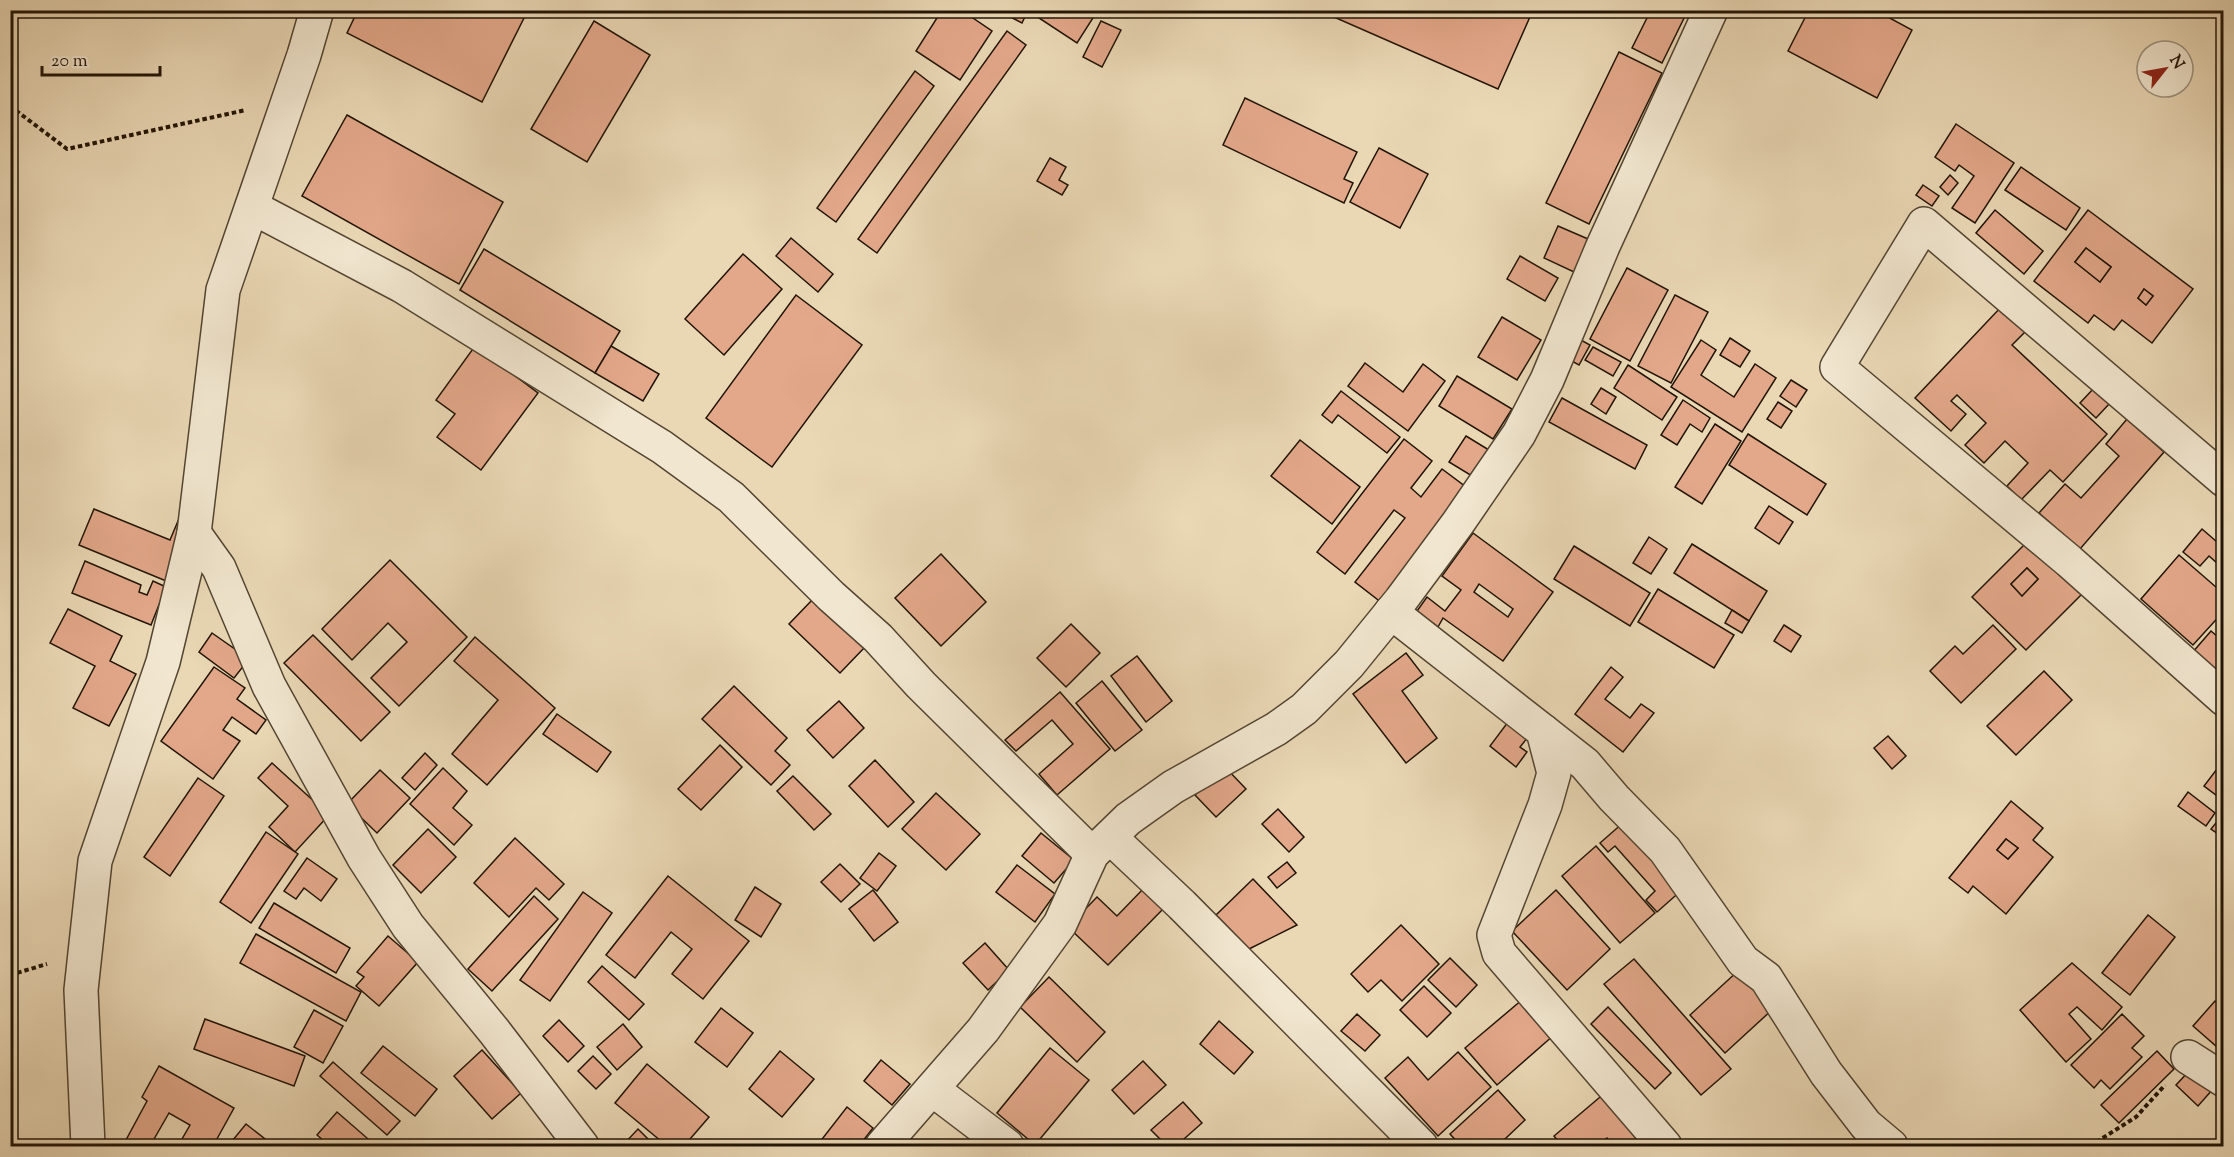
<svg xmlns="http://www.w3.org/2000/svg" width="2234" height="1157" viewBox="0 0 2234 1157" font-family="'Sorts Mill Goudy',serif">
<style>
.building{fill:#e3a88a;stroke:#211407;stroke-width:1.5;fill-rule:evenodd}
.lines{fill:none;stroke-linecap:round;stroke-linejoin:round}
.minor-casing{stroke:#534532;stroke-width:36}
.path{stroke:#211407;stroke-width:4;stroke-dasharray:4.5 3;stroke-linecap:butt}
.minor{stroke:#f1e6cf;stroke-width:33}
</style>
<rect width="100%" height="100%" fill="#ead8b5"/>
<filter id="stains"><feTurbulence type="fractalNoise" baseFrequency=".00333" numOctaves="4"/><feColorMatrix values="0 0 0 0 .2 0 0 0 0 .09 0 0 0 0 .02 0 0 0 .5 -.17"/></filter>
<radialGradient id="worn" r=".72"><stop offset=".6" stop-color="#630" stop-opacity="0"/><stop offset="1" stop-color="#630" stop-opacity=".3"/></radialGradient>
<g class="building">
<path d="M358,10H528L482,102L347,33Z"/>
<path d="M942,10H961L992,31L960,80L916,51Z"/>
<path d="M997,10H1028L1022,23Z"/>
<path d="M1044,10H1098L1077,43L1039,18Z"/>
<path d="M1318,10H1533L1498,89Z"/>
<path d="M1651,10H1688L1662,63L1632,48Z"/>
<path d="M1809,10H1875L1912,30L1877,98L1788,51Z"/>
<path d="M594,21L650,55L587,162L531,129Z"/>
<path d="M1101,21L1121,30L1102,67L1083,57Z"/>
<path d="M1007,31L1026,45L877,253L858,239Z"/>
<path d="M1619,52L1662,73L1589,224L1546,203Z"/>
<path d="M915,71L934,86L836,222L817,208Z"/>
<path d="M1245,98L1357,152L1344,179L1353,183L1344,203L1223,145Z"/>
<path d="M347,115L503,202L459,284L302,196Z"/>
<path d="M1956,124L2014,163L1975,223L1952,208L1974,176L1959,165L1955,171L1935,157Z"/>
<path d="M1379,148L1428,174L1400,228L1350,202Z"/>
<path d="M1050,158L1066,167L1059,180L1068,185L1062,195L1037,181Z"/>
<path d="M2021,167L2080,208L2066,230L2005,190Z"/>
<path d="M1950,175L1958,183L1948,195L1940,187Z"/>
<path d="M1923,185L1939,196L1932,206L1916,195Z"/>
<path d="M1995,210L2043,251L2024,274L1976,233Z"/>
<path d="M2088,210L2193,289L2152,343L2122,320L2114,330L2094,315L2088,323L2034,281ZM2086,248L2111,267L2100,282L2075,262ZM2144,289L2153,296L2146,305L2138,298Z"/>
<path d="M1558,226L1588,239L1574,272L1544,258Z"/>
<path d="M791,238L833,274L818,292L776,256Z"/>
<path d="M2086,248L2111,267L2100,282L2075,262Z"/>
<path d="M484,249L620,331L595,373L460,290Z"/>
<path d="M743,254L782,289L724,355L685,319Z"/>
<path d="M1520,256L1558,278L1545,301L1507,279Z"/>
<path d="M1627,268L1668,290L1630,361L1590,339Z"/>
<path d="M2144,289L2153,296L2146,305L2138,298Z"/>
<path d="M796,295L862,345L772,467L706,418Z"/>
<path d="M1675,295L1708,312L1671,383L1638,366Z"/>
<path d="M2002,306L2027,330L2012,345L2107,434L2063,482L2050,470L2021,500L2007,486L2028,463L2005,441L1984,463L1965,445L1986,423L1957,395L1951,401L1966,414L1951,431L1915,398Z"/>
<path d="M1502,317L1541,340L1517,380L1478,357Z"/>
<path d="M1730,338L1750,351L1740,367L1720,355Z"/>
<path d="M1579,339L1590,345L1579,365L1568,359Z"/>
<path d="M1701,340L1716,350L1701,375L1734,397L1755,364L1776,378L1742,432L1671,387Z"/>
<path d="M475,346L538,393L481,470L437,437L455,414L436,400Z"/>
<path d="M611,346L659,374L643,401L595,373Z"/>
<path d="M1593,347L1621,362L1613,376L1585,360Z"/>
<path d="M1365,363L1403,392L1423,364L1445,381L1408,431L1348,386Z"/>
<path d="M1628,365L1677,397L1662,420L1614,388Z"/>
<path d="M1457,376L1512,409L1493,439L1439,406Z"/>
<path d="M1791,380L1807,390L1796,407L1780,396Z"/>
<path d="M1601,388L1616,397L1606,414L1591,404Z"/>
<path d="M2094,388L2110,403L2096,418L2080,403Z"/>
<path d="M1341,391L1400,437L1387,453L1338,415L1332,423L1322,415Z"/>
<path d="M1562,398L1647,445L1635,469L1549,422Z"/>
<path d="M1683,400L1710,418L1702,432L1690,424L1677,445L1661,435Z"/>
<path d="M1778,402L1792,411L1781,428L1767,419Z"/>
<path d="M2127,419L2164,452L2080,549L2039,513L2065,484L2081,498L2119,456L2106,444Z"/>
<path d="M1715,424L1741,441L1702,504L1675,487Z"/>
<path d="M1748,434L1826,484L1807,515L1729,465Z"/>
<path d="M1466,436L1489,450L1472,476L1449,462Z"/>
<path d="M1404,439L1432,461L1411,488L1421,497L1442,469L1470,490L1382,603L1355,582L1405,518L1394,510L1345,574L1317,552Z"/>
<path d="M1300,440L1360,487L1332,524L1271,476Z"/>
<path d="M1769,506L1793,522L1779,544L1755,528Z"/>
<path d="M94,509L170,540L178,521L194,527L171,583L79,545Z"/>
<path d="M2202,529L2224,548V569L2209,556L2200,566L2183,552Z"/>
<path d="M1473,533L1553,592L1503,661L1443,618L1438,627L1417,611L1427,597L1445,611L1461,590L1442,576ZM1479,584L1513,609L1508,617L1474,592Z"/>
<path d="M1649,537L1667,549L1651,574L1633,563Z"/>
<path d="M2029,540L2082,594L2026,650L1972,597ZM2027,568L2038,579L2022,596L2011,584Z"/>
<path d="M1692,544L1767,591L1749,621L1674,573Z"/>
<path d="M1574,546L1650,593L1630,626L1554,579Z"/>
<path d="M941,554L986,602L941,646L895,598Z"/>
<path d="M2179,555L2224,594V611L2193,645L2141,599Z"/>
<path d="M390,560L467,637L399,706L371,678L407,642L388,623L352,660L322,629Z"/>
<path d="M85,561L141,585L139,592L147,595L153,581L166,587L151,625L72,593Z"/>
<path d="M2027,568L2038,579L2022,596L2011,584Z"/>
<path d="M1658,589L1734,635L1714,668L1638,622Z"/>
<path d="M813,599L864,648L840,673L789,624Z"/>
<path d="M68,609L122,636L110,661L136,674L109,726L73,708L95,666L50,643Z"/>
<path d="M1732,610L1749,621L1742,633L1725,623Z"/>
<path d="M1071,624L1100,653L1066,687L1037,658Z"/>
<path d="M1784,625L1801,636L1791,652L1774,641Z"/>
<path d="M1993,625L2016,649L1961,703L1930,671L1955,646L1963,654Z"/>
<path d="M2211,631L2224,642V679L2192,653Z"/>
<path d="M212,633L249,659L234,678L199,652Z"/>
<path d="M313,635L390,712L361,741L284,663Z"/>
<path d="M475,637L555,708L487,785L452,754L498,700L454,661Z"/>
<path d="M1406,653L1423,675L1402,691L1437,738L1406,763L1353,694Z"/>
<path d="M1137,656L1172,701L1146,722L1111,676Z"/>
<path d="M214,667L245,688L237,699L266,720L256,734L232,717L223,730L240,741L213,779L161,741Z"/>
<path d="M1611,667L1623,677L1605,699L1630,718L1641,704L1654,713L1623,752L1575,714Z"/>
<path d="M2044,671L2072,700L2016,755L1987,726Z"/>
<path d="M1102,681L1142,730L1115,751L1076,703Z"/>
<path d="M734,686L787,738L775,751L790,765L771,785L702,719Z"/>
<path d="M1060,692L1110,749L1057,795L1039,774L1073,744L1052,720L1016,751L1005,740Z"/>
<path d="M839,701L864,728L833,758L807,730Z"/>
<path d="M557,714L611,752L597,772L543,734Z"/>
<path d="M1508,722L1528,737L1520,747L1527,752L1516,767L1490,746Z"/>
<path d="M1888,736L1906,756L1892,769L1874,748Z"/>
<path d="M720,745L742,767L701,810L678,789Z"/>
<path d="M425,753L437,765L415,790L402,778Z"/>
<path d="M875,760L914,802L888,827L849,786Z"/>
<path d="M272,763L329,815L295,852L269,827L288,806L258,778Z"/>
<path d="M1225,767L1246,789L1216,817L1195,795Z"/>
<path d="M443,768L467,791L453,808L472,825L454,845L410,804Z"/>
<path d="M2217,769L2224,774V801L2204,786Z"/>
<path d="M380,770L410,798L377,833L347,804Z"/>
<path d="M793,776L831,814L814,830L777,791Z"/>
<path d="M198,778L224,796L170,876L144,857Z"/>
<path d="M2188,792L2215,813L2206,826L2178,806Z"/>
<path d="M936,793L980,834L946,870L902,829Z"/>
<path d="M2011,801L2043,828L2033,840L2053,857L2006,914L1973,886L1968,893L1949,878ZM2006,839L2018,848L2008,859L1997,850Z"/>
<path d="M1278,809L1304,837L1289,852L1262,824Z"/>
<path d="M2224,813V838L2211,829Z"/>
<path d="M1624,822L1683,889L1657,912L1646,900L1655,891L1615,846L1608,852L1600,843Z"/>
<path d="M428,829L456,857L421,893L393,865Z"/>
<path d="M266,832L298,854L251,923L220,902Z"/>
<path d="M1041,833L1074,860L1054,883L1022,856Z"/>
<path d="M515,838L564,884L549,900L536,888L509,917L474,883Z"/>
<path d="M2006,839L2018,848L2008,859L1997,850Z"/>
<path d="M1596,846L1655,913L1620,943L1562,876Z"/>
<path d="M879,853L896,866L877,891L860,878Z"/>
<path d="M307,858L337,879L321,901L304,888L296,899L284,891Z"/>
<path d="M1287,862L1296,873L1277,888L1268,877Z"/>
<path d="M840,864L860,884L841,902L821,882Z"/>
<path d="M1017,865L1055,894L1035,922L996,892Z"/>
<path d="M668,876L749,941L703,999L672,974L692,949L671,932L635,978L606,955Z"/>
<path d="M1253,879L1297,925L1249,949L1216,915Z"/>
<path d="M755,887L781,904L761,937L735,920Z"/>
<path d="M1144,888L1164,908L1108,965L1068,927L1097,897L1117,916Z"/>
<path d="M873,890L898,922L874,941L849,909Z"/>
<path d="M1556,890L1610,949L1567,990L1512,931Z"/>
<path d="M583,892L612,913L550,1001L520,980Z"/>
<path d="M534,896L558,919L492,991L468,969Z"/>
<path d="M274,903L350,948L336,973L259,928Z"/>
<path d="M2148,915L2175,937L2130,995L2102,973Z"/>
<path d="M1401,925L1439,964L1402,1001L1381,980L1368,992L1351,974Z"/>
<path d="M256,934L361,992L346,1021L240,963Z"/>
<path d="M388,936L418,962L379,1006L356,986L364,977L357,972Z"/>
<path d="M985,943L1009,970L988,990L963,963Z"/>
<path d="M1450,958L1477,985L1456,1007L1428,980Z"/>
<path d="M1634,959L1731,1069L1701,1095L1604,984Z"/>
<path d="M2072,963L2122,1007L2102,1030L2077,1007L2069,1014L2091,1039L2066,1062L2020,1010Z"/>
<path d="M602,966L644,1004L629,1020L588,982Z"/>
<path d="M1739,970L1774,1008L1725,1053L1690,1015Z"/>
<path d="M1049,977L1105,1032L1077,1062L1020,1007Z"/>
<path d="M1424,986L1451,1013L1427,1037L1400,1010Z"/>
<path d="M1523,999L1554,1035L1497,1085L1465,1048Z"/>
<path d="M2215,1001L2224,1008V1053L2193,1026Z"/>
<path d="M1608,1007L1671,1073L1655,1089L1591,1024Z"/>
<path d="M721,1008L753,1033L727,1067L695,1042Z"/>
<path d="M314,1010L343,1026L323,1063L294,1047Z"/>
<path d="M1357,1014L1380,1035L1365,1051L1341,1031Z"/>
<path d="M2122,1014L2144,1036L2132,1048L2142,1057L2110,1089L2101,1080L2094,1088L2071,1065Z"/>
<path d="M205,1019L305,1056L294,1086L194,1049Z"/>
<path d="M559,1020L584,1046L568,1062L543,1036Z"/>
<path d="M1219,1021L1253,1052L1234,1074L1200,1044Z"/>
<path d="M623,1024L642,1047L617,1070L597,1047Z"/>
<path d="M383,1046L437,1089L415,1116L361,1073Z"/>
<path d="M1050,1048L1089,1080L1035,1145L997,1113Z"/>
<path d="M482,1050L521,1093L492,1119L454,1076Z"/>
<path d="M780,1051L814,1079L782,1117L749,1089Z"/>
<path d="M2157,1051L2174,1069L2119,1123L2101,1105Z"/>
<path d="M1458,1052L1491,1087L1438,1136L1385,1078L1408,1057L1428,1080Z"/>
<path d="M593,1056L611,1074L596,1089L578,1071Z"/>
<path d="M881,1060L910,1084L892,1105L864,1081Z"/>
<path d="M1143,1061L1166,1085L1134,1114L1112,1090Z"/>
<path d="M333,1062L400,1121L387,1135L320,1076Z"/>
<path d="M647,1064L709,1117L684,1146H667L615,1103Z"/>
<path d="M159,1066L234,1108L213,1146H178L190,1125L169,1113L150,1146H138L126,1140L147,1101L142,1097Z"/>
<path d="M2191,1069L2213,1089L2198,1106L2176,1085Z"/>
<path d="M1498,1090L1525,1120L1505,1139L1512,1146H1461L1450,1134Z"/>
<path d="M1606,1092L1652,1146H1614L1607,1138L1597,1146H1562L1554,1136Z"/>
<path d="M1183,1102L1202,1123L1176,1146H1167L1151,1130Z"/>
<path d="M847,1107L873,1128L859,1146H824L819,1143Z"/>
<path d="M337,1112L375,1145L373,1146H330L317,1135Z"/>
<path d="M246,1124L274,1146H228Z"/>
<path d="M638,1129L655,1146H622Z"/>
</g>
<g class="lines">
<g class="minor-casing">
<g id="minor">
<path d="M252,207L402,286L662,447L731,497L831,596L878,638L921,685L1092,854"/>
<path d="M2224,480L1924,224L1837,367L2069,561L2224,699"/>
<path d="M194,533L219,568L269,686L364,858L408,926L494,1031L582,1146"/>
<path d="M1391,612L1543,731L1554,773L1545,805L1494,935L1499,953L1665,1146"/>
<path d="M1543,731L1585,764L1614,798L1665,850L1743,961L1766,978L1826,1073L1866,1125L1891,1146"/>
<path d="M1110,837L1182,905L1421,1146"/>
<path d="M2188,1057L2224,1080"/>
<path d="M932,1089L1007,1146"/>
<path d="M88,1146L81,990L95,861L163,662L194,533L223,290L304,55L317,10"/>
<path d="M882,1146L983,1030L1060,924L1092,854L1128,819L1173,787L1276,729L1304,709L1349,664L1401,600L1458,523L1519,434L1547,380L1603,246L1711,10"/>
</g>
</g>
<g class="path">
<path d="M10,106L67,149L246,110"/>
<path d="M10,975L47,964"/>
<path d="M2090,1146L2136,1117L2165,1085"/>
</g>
<use href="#minor" class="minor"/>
</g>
<rect width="2234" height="1157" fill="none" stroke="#ead8b5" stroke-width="36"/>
<rect x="12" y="12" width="2210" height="1133" fill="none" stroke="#211407" stroke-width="3"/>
<rect x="18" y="18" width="2198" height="1121" fill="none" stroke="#211407" stroke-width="1.5"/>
<g transform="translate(2165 69) rotate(59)"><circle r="28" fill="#f1e6cf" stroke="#9e927f" stroke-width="1.5"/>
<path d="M0-4.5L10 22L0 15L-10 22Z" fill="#8f2418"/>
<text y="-9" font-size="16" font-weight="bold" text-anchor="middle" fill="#211407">N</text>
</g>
<path d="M42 66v9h118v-9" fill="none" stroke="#211407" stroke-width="3"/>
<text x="51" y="66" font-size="18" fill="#211407" stroke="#f1e6cf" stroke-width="4.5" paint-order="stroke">20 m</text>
<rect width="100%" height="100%" filter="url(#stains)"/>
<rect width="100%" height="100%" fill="url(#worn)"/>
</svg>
